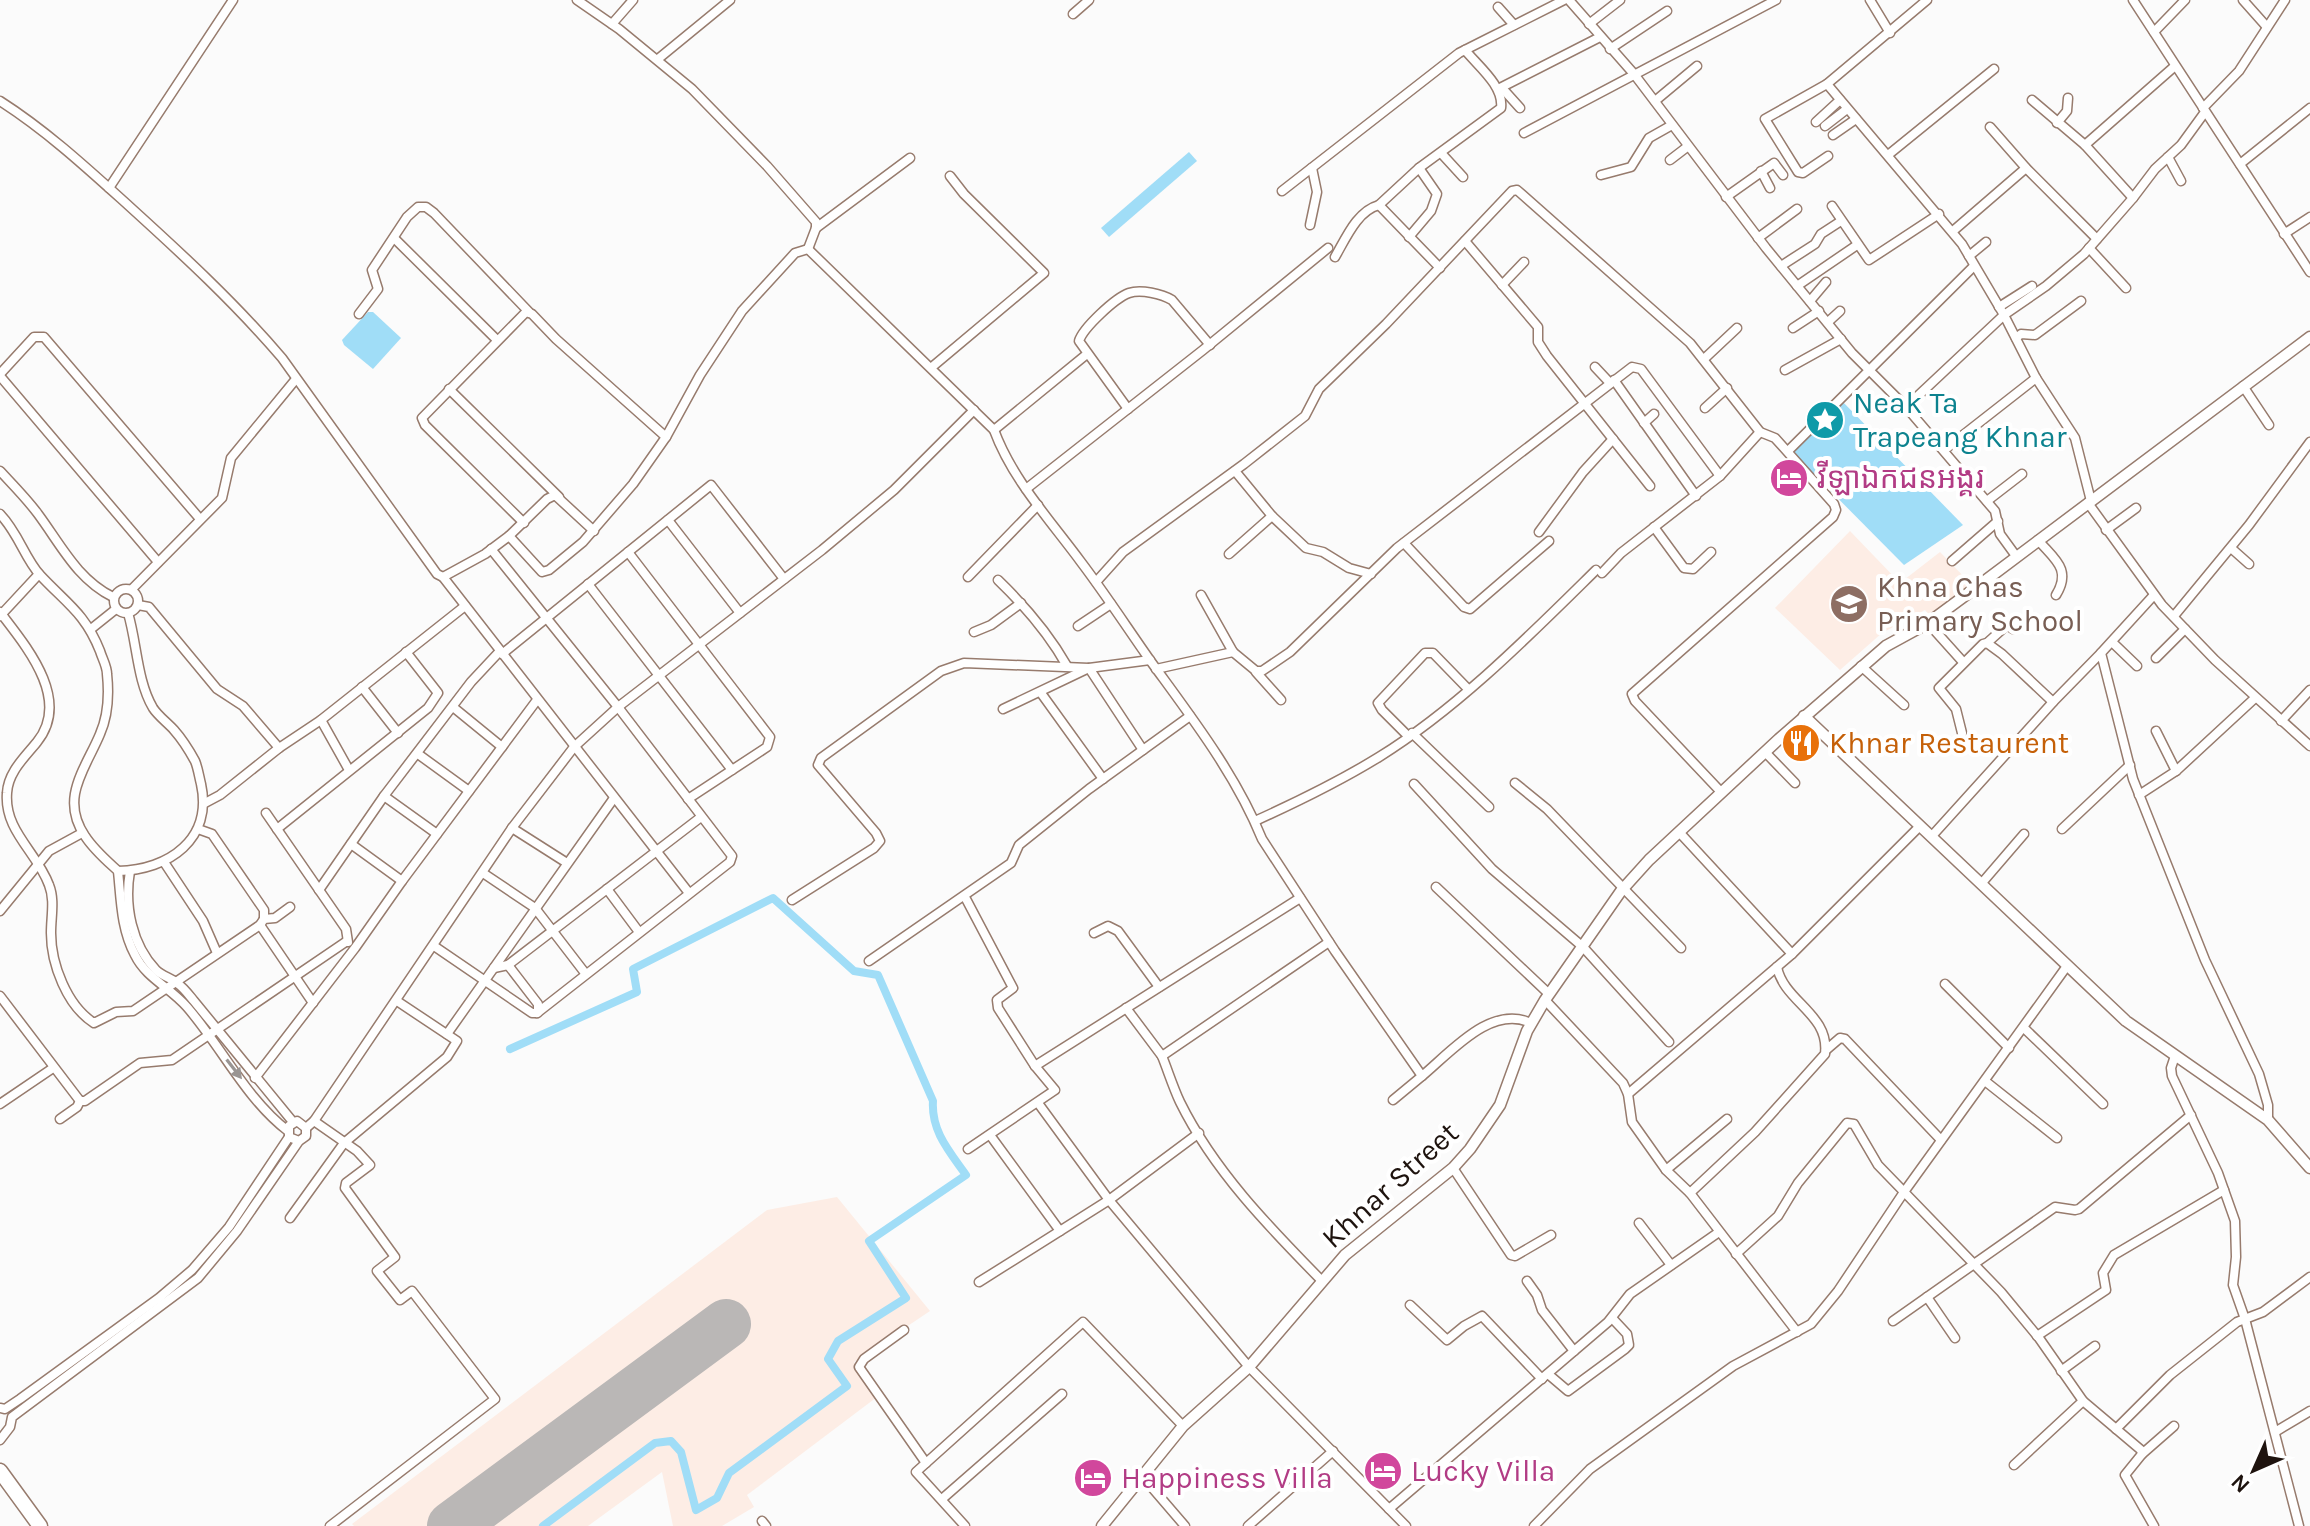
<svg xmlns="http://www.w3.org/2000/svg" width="2310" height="1526" viewBox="0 0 2310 1526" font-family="Karla,'Noto Sans Khmer',sans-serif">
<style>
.built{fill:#fdede5}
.water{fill:#a0ddf7}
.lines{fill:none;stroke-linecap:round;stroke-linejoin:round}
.canal{stroke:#a0ddf7;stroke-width:8}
.runway{stroke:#bab7b6;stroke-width:50}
.minor-casing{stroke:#977b6d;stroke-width:11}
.tertiary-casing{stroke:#977b6d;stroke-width:13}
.trunk-casing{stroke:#977b6d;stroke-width:17}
.minor{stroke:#fff;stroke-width:8}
.tertiary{stroke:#fff;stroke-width:10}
.trunk{stroke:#fff;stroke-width:14}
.oneway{fill:#9a9593}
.labels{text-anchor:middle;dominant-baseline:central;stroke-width:8;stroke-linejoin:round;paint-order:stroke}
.culture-label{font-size:30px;fill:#0d838f;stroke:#fff;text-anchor:start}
.hotel-label{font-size:30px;fill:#b23c85;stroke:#fff;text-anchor:start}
.education-label{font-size:30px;fill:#785e54;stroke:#fff;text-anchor:start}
.food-label{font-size:30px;fill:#c56008;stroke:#fff;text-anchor:start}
.street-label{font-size:30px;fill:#1e130e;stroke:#fff}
</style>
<rect width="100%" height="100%" fill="#fbfbfb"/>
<g class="built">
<path d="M1850,531L1900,583L1940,552L1971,584L1930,616L1925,610L1882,633L1840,670L1775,608Z"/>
<path d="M837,1197L930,1311L854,1362L877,1397L747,1495L754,1507L722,1526H673L662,1472L588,1526H354L352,1524L767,1210Z"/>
</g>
<g class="water">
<path d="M1189,152L1197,161L1109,237L1101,228Z"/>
<path d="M368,312H373L401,338L373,369L344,345L342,340Z"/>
<path d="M1841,400L1963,525L1904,565L1791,451Z"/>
</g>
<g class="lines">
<path class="canal" d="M510,1049L637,992L633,969L773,898L854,971L878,975L933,1101C931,1131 949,1151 966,1175L869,1241L906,1298L838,1341L828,1359L847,1386L729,1473L717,1498L696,1510L681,1452L671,1441L655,1443L543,1526"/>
<path class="runway" d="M452,1526L726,1324"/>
<g class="minor-casing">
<g id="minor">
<path d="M577,0L619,29L692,89L767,166L816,222V228L808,249"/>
<path d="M1569,0L1634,74L1766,248L1852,353L1906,407L1995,511L2000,534L2016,556"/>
<path d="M1870,0L1890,33"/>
<path d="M2133,0L2310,272"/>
<path d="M2243,0L2267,27"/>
<path d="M1498,7L1514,25"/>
<path d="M1073,14L1089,0"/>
<path d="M612,24L633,0"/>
<path d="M1589,24L1620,0"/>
<path d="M2154,32L2185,0"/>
<path d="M1610,49L1667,11"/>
<path d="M658,59L730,0"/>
<path d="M1827,84L1962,244L2004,315L2036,378L2075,438L2091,501"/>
<path d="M1502,88L1520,108"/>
<path d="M1498,89L1600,37"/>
<path d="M2032,100L2085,145L2133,198"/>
<path d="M0,101C47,131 88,169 129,206C183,255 235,303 282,358L437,574L443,577L485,554L509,536L542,572L549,570L583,542L633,484L666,437L700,375L742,311L795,253L808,249"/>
<path d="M1655,101L1697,66"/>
<path d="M2203,108L2239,71L2285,0"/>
<path d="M1816,122L1840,100"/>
<path d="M2057,123L2067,111L2068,98"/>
<path d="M1825,126L1847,109"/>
<path d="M1990,127L2026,168L2097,239"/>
<path d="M1524,133L1776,0"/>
<path d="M1833,135L1856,119"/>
<path d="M2085,145L2175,66"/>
<path d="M1441,153L1463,177"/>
<path d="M1888,155L1994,69"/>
<path d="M1828,156L1803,173L1798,172L1765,119L1827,84L1927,0"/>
<path d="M2168,157L2181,181"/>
<path d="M1670,160L1687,147"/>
<path d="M2240,164L2310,108"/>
<path d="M1761,171L1770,188"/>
<path d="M1601,175L1631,167L1649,138L1672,125"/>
<path d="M109,188L233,0"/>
<path d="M1282,191L1459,53L1564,0"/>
<path d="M1726,197L1774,163L1783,175"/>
<path d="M1832,206L1869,260L1939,214"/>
<path d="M1310,225L1317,192L1312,168"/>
<path d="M816,228L910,158"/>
<path d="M1953,231L2026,168"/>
<path d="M2284,234L2310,217"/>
<path d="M1409,237L1431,211L1437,194L1419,168"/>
<path d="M394,238L497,340"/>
<path d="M1758,238L1797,209"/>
<path d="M1465,241L1538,327V342L1547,356L1650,486"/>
<path d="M2089,248L2126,288"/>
<path d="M808,249L994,430C1012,479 1050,520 1081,562C1106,595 1128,629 1152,663C1192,718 1236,775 1262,839L1335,951L1422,1076C1451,1052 1491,1004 1531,1023"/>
<path d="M1969,256L1986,242"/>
<path d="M1335,257C1346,238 1357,211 1379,205"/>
<path d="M1781,266L1815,244L1821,234L1841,221"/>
<path d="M1440,268L1379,205L1419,168L1501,108C1504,86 1478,66 1465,50"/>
<path d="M1502,285L1524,262"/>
<path d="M1797,286L1857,245"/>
<path d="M1810,301L1826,282"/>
<path d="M1999,307L2032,286"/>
<path d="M359,314L378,289L372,270L407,217L418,207H426L434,213L529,312"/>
<path d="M1828,322L1840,311"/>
<path d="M1793,328L1819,311"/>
<path d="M2016,338L2021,334L2035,335L2081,301"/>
<path d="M1704,359L1737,328"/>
<path d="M932,367L1044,273L964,194L950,176"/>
<path d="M1595,367L1610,383"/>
<path d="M1785,370L1841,339"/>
<path d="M0,374L34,337H44L200,519"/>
<path d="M0,376L158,562"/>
<path d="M1614,380L1696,496"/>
<path d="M2243,386L2269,425"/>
<path d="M449,389L559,497"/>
<path d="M1906,407L2004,315L2046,286L2084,254L2133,198L2155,169L2181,145L2205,112"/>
<path d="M1705,408L1727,388"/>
<path d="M1128,409L1079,341C1083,328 1115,298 1129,293C1141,289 1162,294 1172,300L1210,345"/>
<path d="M1644,423L1654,414"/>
<path d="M994,430L1087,354"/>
<path d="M1944,450L2036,378"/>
<path d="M1788,451L1974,266"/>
<path d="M0,471C13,485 27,499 38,514C61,545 77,579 113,597"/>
<path d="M1235,471L1272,516L1306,548L1323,552L1349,568L1371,574"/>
<path d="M1026,489L1203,350L1328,248"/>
<path d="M1987,501L2022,474"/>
<path d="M2088,503L2162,605L2215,660L2310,746"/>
<path d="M0,514C19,534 24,557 40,575C66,603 85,613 100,651C102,658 107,666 107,674C109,693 108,716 100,734C86,768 59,798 85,836C94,850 106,860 118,871C121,900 121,929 135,955C146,978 171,988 187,1007C221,1046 246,1099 288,1131"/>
<path d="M668,520L740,613"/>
<path d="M524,523L425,425L422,418L526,312L532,314L556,339L666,437"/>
<path d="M1654,527L1684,568L1693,569L1711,552"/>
<path d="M2106,530L2136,508"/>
<path d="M1539,532L1583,472L1613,439"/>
<path d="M509,536L547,499L555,495L594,531"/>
<path d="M2038,540C2054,559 2072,569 2056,595"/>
<path d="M1404,543L1464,607L1470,609L1549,541"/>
<path d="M2231,548L2249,564"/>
<path d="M491,549L618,707L732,856L730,862L537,1013"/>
<path d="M628,552L770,737L767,747L688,799"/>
<path d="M1229,554L1272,516"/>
<path d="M1952,561L1998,521"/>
<path d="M1602,573L1621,553L1720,476L1760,432"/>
<path d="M443,577L689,893"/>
<path d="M968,577L1038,505"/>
<path d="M998,580C1025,606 1049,634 1067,666"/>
<path d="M1096,582L1123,552L1244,464L1305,416L1319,389L1386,324L1512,191L1517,190L1690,343L1760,432L1775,438L1834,504L1836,510L1833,517L1632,694L1635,701L1721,792"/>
<path d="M588,584L732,770"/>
<circle cx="126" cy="601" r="12"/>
<path d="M132,589L222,498L231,458L296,379"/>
<path d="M1201,595L1233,652L1256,671H1262L1290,652L1397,548L1632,367L1641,369L1720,476"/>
<path d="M2154,595L2101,653L2133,779L2205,960L2259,1074L2268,1105V1120"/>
<path d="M138,605L149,607L217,689L243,706L279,748"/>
<path d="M0,612C25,645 72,699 37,742C25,757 8,772 7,793C4,831 37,852 49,885C55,900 51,916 51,933C51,964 67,1006 94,1023L116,1012L133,1011L260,925L264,919L275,918L290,907"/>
<path d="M0,616L39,574"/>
<path d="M2174,616L2249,525L2310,442"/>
<path d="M1928,623L1963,662"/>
<path d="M1078,626L1111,604"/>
<path d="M91,629L116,609"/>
<path d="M974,632L991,625L1021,603"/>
<path d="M2112,642L2137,666"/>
<path d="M1987,643L2007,625L2013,629"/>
<path d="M502,654L711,485L784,579"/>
<path d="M2156,658L2185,629"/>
<path d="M1861,666L1904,705"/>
<path d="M1156,669L1233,652"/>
<path d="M1256,672L1281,700"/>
<path d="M362,687L398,733"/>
<path d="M1041,693L1103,779"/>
<path d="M453,707L502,747"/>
<path d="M1003,709L1089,668L1150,660"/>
<path d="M321,720L349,770"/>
<path d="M2281,721L2310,690"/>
<path d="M2156,731L2176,771"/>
<path d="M1412,733L1489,807"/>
<path d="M1962,733L1956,709L1939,688L1983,644L1987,643L2002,654L2053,702L2101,653"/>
<path d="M1408,736L1382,710L1378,703L1425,653H1433L1468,689"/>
<path d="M1765,752L1795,783"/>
<path d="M418,754L469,791"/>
<path d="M1515,783L1547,809L1681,948"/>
<path d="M1414,784L1492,869L1583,947L1669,1042"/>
<path d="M2139,795L2176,771L2255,698"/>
<path d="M384,796L437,834"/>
<path d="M205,803L220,795L279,748L321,720L465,606"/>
<path d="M266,813L346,929L348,942"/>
<path d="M1255,821C1297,802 1340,781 1379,757C1458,708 1530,635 1596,570"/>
<path d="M512,828L567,863"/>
<path d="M198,829L212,834L264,910V919"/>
<path d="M277,829L428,708L438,693L406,652"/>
<path d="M2062,829L2130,765"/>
<path d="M1679,832L1792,954"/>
<path d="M1931,837L2053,702"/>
<path d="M351,844L402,881"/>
<path d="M164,862L203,921L217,953"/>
<path d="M118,871C169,870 213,839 201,784C199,776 198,768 195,761C189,750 182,739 174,730C168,723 158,716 153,708C137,681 137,643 128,613"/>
<path d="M130,871C124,906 132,945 156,970C162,976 171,978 177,983C184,988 189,995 194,1001L293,1122"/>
<path d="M483,873L535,908L585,973"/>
<path d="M1981,884L2024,834"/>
<path d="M1436,887L1549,994"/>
<path d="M607,889L639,932"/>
<path d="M319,890L384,796L471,682L500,651"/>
<path d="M965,897L1013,988L997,1000L998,1008L1035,1066L1055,1090L968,1149"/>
<path d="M792,900L874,848L880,841L876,833L818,765L821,758L941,671L964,663L1089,668L1143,750"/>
<path d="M0,911L49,851L82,833"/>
<path d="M260,925L313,1003"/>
<path d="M1094,933L1108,926L1118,931L1159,987"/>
<path d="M434,946L532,1013H537"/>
<path d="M869,961L1011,863L1019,845L1089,789L1190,716"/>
<path d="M508,965L538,1004V1012"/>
<path d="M494,968L508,965L701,817"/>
<path d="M1945,984L2009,1048"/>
<path d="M0,996L80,1101"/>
<path d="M1545,1000L1623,1083L1628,1094L1632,1122L1666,1170L1690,1193L1797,1332"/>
<path d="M1126,1008L1162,1056"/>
<path d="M2024,1028L2103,1104"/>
<path d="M447,1034L614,798"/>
<path d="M1826,1050L1840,1038L1845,1039L1941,1140"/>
<path d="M2175,1056L2171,1068L2172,1076L2218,1173L2235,1221L2236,1257L2233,1285L2245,1319L2299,1526"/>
<path d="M1035,1066L1300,898"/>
<path d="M255,1078L355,948L402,881L537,700"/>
<path d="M1985,1081L2057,1138"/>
<path d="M1628,1094L1792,954L1920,826"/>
<path d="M1393,1100L1422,1076"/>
<path d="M1038,1103L1109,1200L1249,1367L1406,1526"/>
<path d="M0,1104L53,1068"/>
<path d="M60,1119L77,1107L80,1101H85L140,1063L172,1060L347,941"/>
<path d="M314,1121L357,1151L370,1165L346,1183L345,1188L395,1257L377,1271L400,1300L412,1291L495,1399L330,1526"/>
<path d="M306,1128L314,1121L512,828L574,747L618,707L822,550L894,490L974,410"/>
<path d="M990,1135L1060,1231"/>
<path d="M1453,1168L1511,1255L1515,1256L1551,1235"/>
<path d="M1666,1170L1727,1119"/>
<path d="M1690,1193L1755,1132L1825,1054C1830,1014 1784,1002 1777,967"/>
<path d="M290,1218L344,1143L447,1057L457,1041L397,1001"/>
<path d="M1639,1223L1671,1265"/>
<path d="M1736,1254L1778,1216L1798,1183L1847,1123L1854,1124L1878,1165L2001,1292L2039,1338L2083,1401L2141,1450L2142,1454L2125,1475L2154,1526"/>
<path d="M1322,1281C1269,1227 1214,1171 1180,1102C1173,1087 1168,1071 1162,1056L1329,942"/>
<path d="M1527,1281L1537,1295L1542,1310L1574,1351"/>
<path d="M979,1282L1109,1200L1199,1133"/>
<path d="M1927,1297L1955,1338"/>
<path d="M1410,1305L1447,1340L1464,1326L1482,1316L1542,1379"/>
<path d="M1893,1321L2055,1207L2075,1210L2079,1209L2191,1115"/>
<path d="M904,1330L864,1359L859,1367L926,1463"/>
<path d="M2037,1336L2106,1290L2103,1273L2114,1255L2224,1190"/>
<path d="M2061,1371L2095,1346"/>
<path d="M1548,1374L1568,1391L1625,1349L1629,1345L1627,1334L1612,1318"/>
<path d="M0,1408L5,1409L20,1399L159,1298L192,1270L229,1227L289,1137"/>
<path d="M2116,1429L2170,1375L2237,1322L2263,1312L2310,1277"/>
<path d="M2275,1432L2310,1411"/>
<path d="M0,1440L10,1427L12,1417L198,1278L237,1231L299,1141L306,1136V1128L297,1121L289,1126V1137L299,1141"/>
<path d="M2142,1454L2174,1426"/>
<path d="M2014,1465L2083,1401"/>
<path d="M1142,1476L1185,1526"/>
<path d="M942,1499L1062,1394"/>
<path d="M1389,1509L1608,1322L1630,1294L1719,1232"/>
<path d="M762,1521L766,1526"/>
<path d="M965,1526L916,1472L1083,1322L1183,1426"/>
<path d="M1248,1526L1333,1451"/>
<path d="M1534,1526L1590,1469L1733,1366L1811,1324L1838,1291L1904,1192L2067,966"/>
</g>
</g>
<g class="tertiary-casing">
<g id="tertiary">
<path d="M1804,716L2126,1021L2268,1120L2310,1168"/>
<path d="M1102,1526L1183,1426L1249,1367L1345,1255L1453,1168L1470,1149L1500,1105L1527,1031L1545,1000L1621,891L1649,860L1779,739L1886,646L1928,623L1974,589L2310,337"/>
</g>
</g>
<g class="trunk-casing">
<path id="trunk" d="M0,1471L40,1526"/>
</g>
<use href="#minor" class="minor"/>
<use href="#tertiary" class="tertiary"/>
<use href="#trunk" class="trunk"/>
</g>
<defs><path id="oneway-solid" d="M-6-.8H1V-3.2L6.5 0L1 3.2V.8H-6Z" transform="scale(2)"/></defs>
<use class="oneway" href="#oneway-solid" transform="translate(234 1069) rotate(52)"/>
<defs>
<g id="sight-disc" transform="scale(2)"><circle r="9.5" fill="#0f9aa8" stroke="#fff"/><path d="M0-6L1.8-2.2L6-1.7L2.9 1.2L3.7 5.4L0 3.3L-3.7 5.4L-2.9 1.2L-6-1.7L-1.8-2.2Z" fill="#fff"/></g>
<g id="hotel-disc" transform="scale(2)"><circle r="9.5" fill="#d1479c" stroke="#fff"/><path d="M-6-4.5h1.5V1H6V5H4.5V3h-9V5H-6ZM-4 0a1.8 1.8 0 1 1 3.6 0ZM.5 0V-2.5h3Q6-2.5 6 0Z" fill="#fff"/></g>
<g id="school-disc" transform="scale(2)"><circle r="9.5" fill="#8d6e63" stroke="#fff"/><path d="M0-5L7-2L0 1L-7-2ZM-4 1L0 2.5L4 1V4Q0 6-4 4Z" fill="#fff"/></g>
<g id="restaurant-disc" transform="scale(2)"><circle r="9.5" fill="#e8710a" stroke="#fff"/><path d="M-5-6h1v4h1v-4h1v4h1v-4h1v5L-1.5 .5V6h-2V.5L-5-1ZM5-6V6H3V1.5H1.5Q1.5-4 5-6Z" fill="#fff"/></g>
</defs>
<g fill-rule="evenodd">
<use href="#sight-disc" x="1825" y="420"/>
<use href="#hotel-disc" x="1789" y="478"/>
<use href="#school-disc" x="1849" y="604"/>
<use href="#restaurant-disc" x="1801" y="743"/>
<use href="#hotel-disc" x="1383" y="1471"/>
<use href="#hotel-disc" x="1093" y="1478"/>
</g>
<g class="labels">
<g class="culture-label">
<text x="1853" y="403">Neak Ta<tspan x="1853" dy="34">Trapeang Khnar</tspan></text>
</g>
<g class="hotel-label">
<text x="1817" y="478">វីឡាឯកជនអង្គរ</text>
<text x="1411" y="1471">Lucky Villa</text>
<text x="1121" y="1478">Happiness Villa</text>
</g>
<g class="education-label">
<text x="1877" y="587">Khna Chas<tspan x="1877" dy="34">Primary School</tspan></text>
</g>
<g class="food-label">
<text x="1829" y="743">Khnar Restaurent</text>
</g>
<g class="street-label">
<text transform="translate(1390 1185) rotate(-42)">Khnar Street</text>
</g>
</g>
<g transform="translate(2254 1470) rotate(225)" stroke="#ffffff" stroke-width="6" paint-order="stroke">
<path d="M0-6L14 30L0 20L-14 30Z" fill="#1e130e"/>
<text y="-12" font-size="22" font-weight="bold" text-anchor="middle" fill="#1e130e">N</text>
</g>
</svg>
